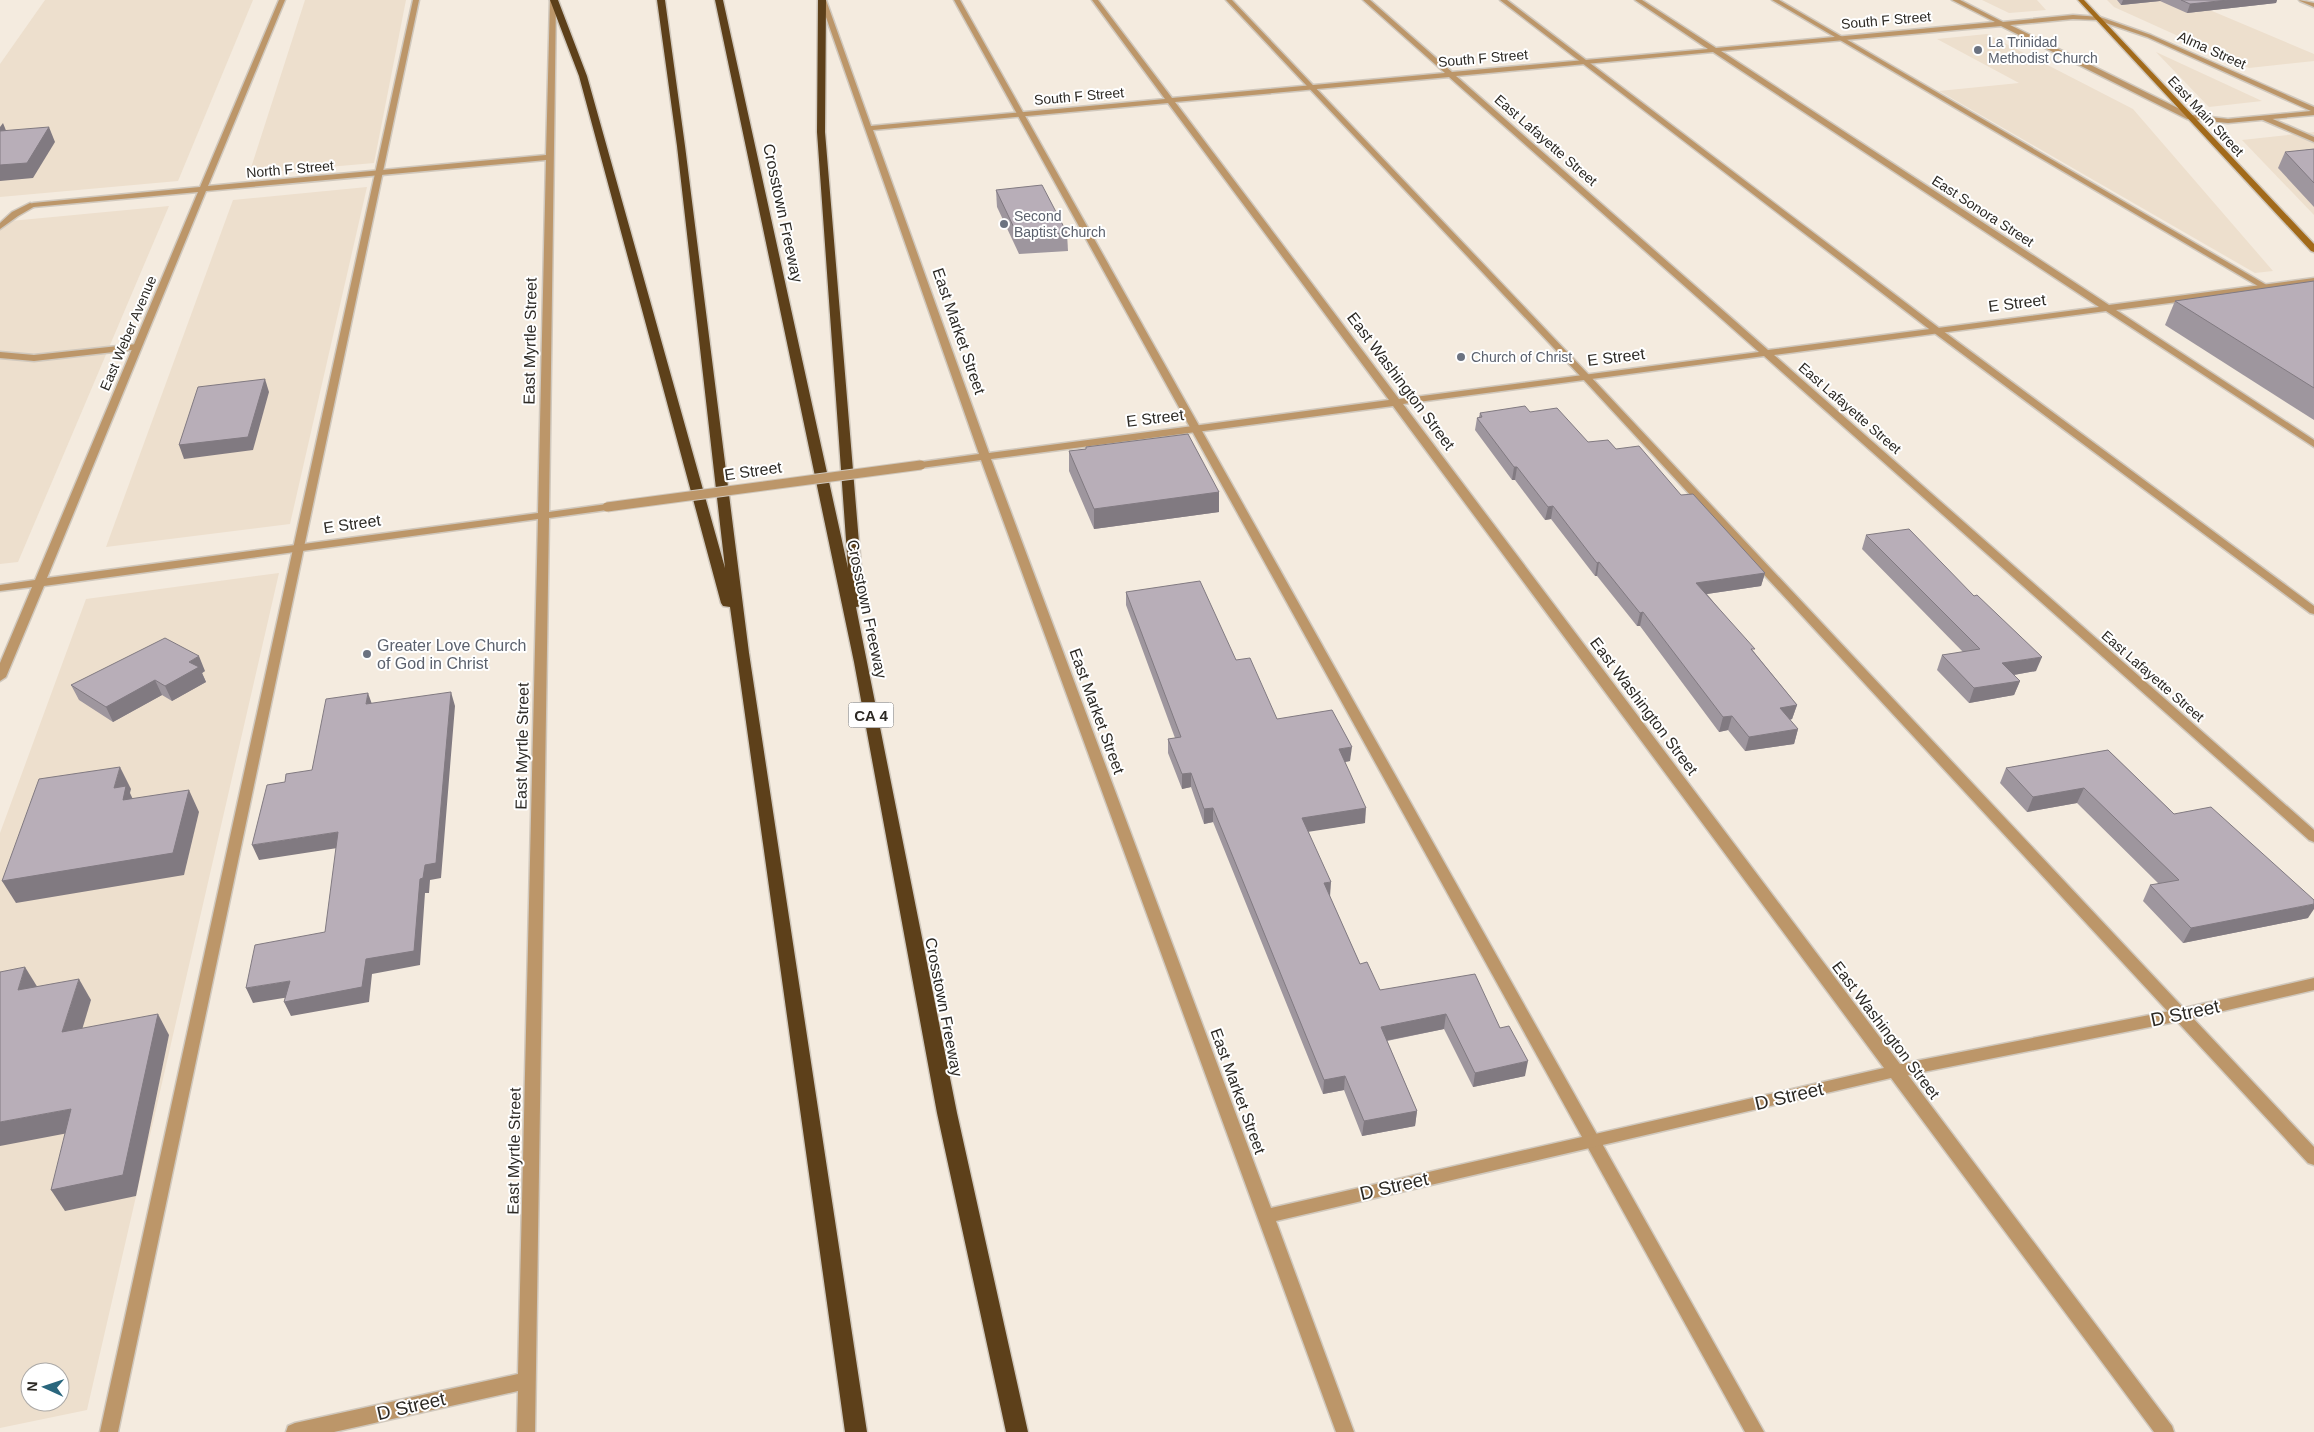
<svg xmlns="http://www.w3.org/2000/svg" width="2314" height="1432" viewBox="0 0 2314 1432" font-family="Arial,sans-serif">
<style>
.built{fill:#eddfcd;fill-rule:evenodd}
.lines{fill:none;stroke-linecap:round;stroke-linejoin:round}
.service-casing{stroke:#d0c8bd;stroke-width:3}
.minor-casing{stroke:#d0c8bd;stroke-width:3}
.secondary-casing{stroke:#d0c8bd;stroke-width:3}
.motorway-casing{stroke:#d0c8bd;stroke-width:3}
.service{fill:#bc9669;fill-rule:evenodd}
.minor{fill:#bc9669;fill-rule:evenodd}
.secondary{fill:#a26a1a;fill-rule:evenodd}
.motorway{fill:#5d401a;fill-rule:evenodd}
.minor-bridge-casing{stroke:#d0c8bd;stroke-width:11;stroke-linecap:butt}
.minor-bridge{stroke:#bc9669;stroke-width:9}
.wall{fill:#9e969e}
.shaded-wall{fill:#817a81}
.building{fill:#b8aeb8;stroke:#817a81}
.worship-dot{fill:#6b7280;stroke:#fff;stroke-width:2}
.labels{text-anchor:middle;dominant-baseline:central;stroke-width:4;stroke-linejoin:round;paint-order:stroke}
.far-street-label{font-size:14px;fill:#2c2924;stroke:#fff}
.far-worship-label{font-size:14px;fill:#5b616d;stroke:#fff;text-anchor:start}
.shield{fill:#fff;stroke:#6b6966;stroke-width:1}
.shield-label{font-size:15px;font-weight:bold;fill:#2c2924}
.street-label{font-size:16px;fill:#2c2924;stroke:#fff}
.worship-label{font-size:16px;fill:#5b616d;stroke:#fff;text-anchor:start}
.near-street-label{font-size:19px;fill:#2c2924;stroke:#fff}
</style>
<rect width="100%" height="100%" fill="#f4ebdf"/>
<g class="built">
<path d="M45,0H253L178,181L0,197V64Z"/>
<path d="M305,0H406L374,163L249,174Z"/>
<path d="M1982,0H2037L2046,10L2009,13Z"/>
<path d="M2107,0H2186L2314,54V61L2249,68L2114,7Z"/>
<path d="M1987,34L2133,109L2273,271L2255,273L1939,91L2019,83L1937,39Z"/>
<path d="M2156,52L2262,101L2209,107Z"/>
<path d="M2314,132V215L2242,140Z"/>
<path d="M367,187L290,524L106,547L233,200Z"/>
<path d="M169,206L18,562L0,564V222Z"/>
<path d="M279,573L87,1410L0,1428V833L86,599ZM30,1372H60V1402H30Z"/>
</g>
<g class="lines">
<g class="service-casing">
<g id="service">
<path d="M413,0H419L118,1432H100Z"/>
<path d="M954,0H960L1764,1432H1745Z"/>
<path d="M1226,0H1232L1589,375L2314,1147V1165L2308,1163L1583,379Z"/>
<path d="M1500,0H1507L1939,328L2314,606V614L2310,613L1933,332Z"/>
<path d="M1772,0H1779L2270,287L2263,289Z"/>
<path d="M2266,116L2314,137V142L2263,120L2262,118Z"/>
<path d="M30,203L37,205L18,216L0,229V223L12,212Z"/>
<path d="M137,344L140,345V349L34,361L0,358V352L34,355Z"/>
</g>
</g>
<g class="minor-casing">
<g id="minor">
<path d="M279,0H285L208,186L546,155L550,0H556L549,512L607,504L612,507L607,510L549,518L535,1432H517L518,1391L334,1432H286L288,1426L295,1423L518,1374L538,519L44,586L6,677L0,681V663L32,587L0,591V585L35,580L198,192L33,207L29,205L33,203L200,187ZM546,160L538,513L47,578L206,191Z"/>
<path d="M820,0H826L871,126L1165,99L1092,0H1098L1172,98L1445,73L1363,0H1370L1452,72L1708,49L1635,0H1642L1716,48L1995,22L1952,0H1960L2003,22L2073,15L2100,17L2151,35L2314,107V115L2228,123L2187,119L2001,26L1721,51L2109,305L2314,278V284L2116,310L2314,440V447L2106,311L1774,355L2314,830V842L2309,840L1764,356L1403,404L1900,1064L2180,1009L2314,978V990L2180,1021L1908,1075L2172,1426L2174,1432H2154L1891,1078L1276,1221L1354,1432H1336L981,460L921,468L916,465L921,462L979,454ZM2073,19L2097,20L2147,37L2311,111L2228,119L2192,115L2010,25ZM1713,52L2099,307L1768,350L1456,76ZM1449,77L1759,352L1399,399L1175,102ZM1168,103L1389,400L989,453L873,130ZM1393,406L1884,1068L1271,1208L991,459Z"/>
<path d="M2299,0L2314,3V7L2300,1Z"/>
</g>
</g>
<g class="secondary-casing">
<path id="secondary" d="M2078,0H2084L2314,244V252L2311,251Z"/>
</g>
<g class="motorway-casing">
<g id="motorway">
<path d="M550,0H558L587,76L725,568L677,146L657,0H665L685,146L749,653L867,1432H845L730,607L723,606L721,603L579,76Z"/>
<path d="M715,0H723L848,568L817,132L818,0H826L825,132L864,603L862,606L856,607L957,1113L1028,1432H1006L937,1113L854,662Z"/>
</g>
</g>
<use href="#service" class="service"/>
<use href="#minor" class="minor"/>
<use href="#secondary" class="secondary"/>
<use href="#motorway" class="motorway"/>
<g class="minor-bridge-casing">
<path id="minor-bridge" d="M607,507L921,465"/>
</g>
<use href="#minor-bridge" class="minor-bridge"/>
</g>
<g class="wall">
<path d="M2117,0H2277L2276,3L2187,13L2160,1L2121,5Z"/>
<path d="M2314,149V207L2278,168L2285,152Z"/>
<path d="M996,190L1067,233L1068,251L1019,254L997,207Z"/>
<path d="M2314,281V420L2165,325L2175,301Z"/>
<path d="M1530,412L1588,442L1616,449L1681,495L1765,573L1761,586L1707,594L1797,705L1792,719L1790,720L1798,729L1794,744L1745,751L1728,730L1719,732L1640,626H1637L1597,576H1595L1551,519L1545,520L1515,480H1512L1475,430L1477,418L1479,417L1480,413Z"/>
<path d="M1086,447L1219,492V512L1094,529L1069,471V451L1086,449Z"/>
<path d="M1866,535L2036,671L2014,675L2020,681L2014,695L1969,703L1937,670L1942,655L1963,652L1862,549Z"/>
<path d="M1126,592L1236,660L1277,719L1350,761L1345,762L1365,823L1308,831L1330,897L1360,964L1380,990L1500,1028L1525,1076L1473,1087L1444,1029L1387,1041L1417,1111L1415,1126L1362,1136L1344,1090L1323,1094L1213,822L1204,824L1191,787L1182,789L1168,753V739L1175,738L1126,605Z"/>
<path d="M205,671L202,673L206,682L172,701L162,695L113,722L79,700L71,685Z"/>
<path d="M2108,750L2174,814L2308,918L2183,943L2143,901L2150,885L2159,884L2077,803L2027,812L2000,783L2006,768Z"/>
</g>
<g class="shaded-wall">
<path d="M2123,0H2161L2160,1L2121,5Z"/>
<path d="M2228,0H2277L2276,3L2187,13L2190,4Z"/>
<path d="M3,123L9,138L0,137V127Z"/>
<path d="M49,127L55,142L33,178L0,181V165Z"/>
<path d="M265,379L269,392L253,450L184,459L179,445Z"/>
<path d="M1514,467H1517L1515,480H1512Z"/>
<path d="M1219,492V512L1094,529V509Z"/>
<path d="M1553,506L1551,519L1545,520L1548,507Z"/>
<path d="M1599,562L1597,576H1595L1597,563Z"/>
<path d="M1765,573L1761,586L1693,596L1696,583Z"/>
<path d="M1643,612L1640,626H1637L1640,613Z"/>
<path d="M199,656L205,671L202,673L206,682L172,701L165,686L189,662Z"/>
<path d="M2042,657L2036,671L1996,678L2002,663Z"/>
<path d="M155,680L162,695L113,722L106,707Z"/>
<path d="M2020,681L2014,695L1969,703L1974,688Z"/>
<path d="M451,692L455,706L441,878L430,880L429,893H425L420,965L372,974L369,1002L291,1016L284,1002L366,959L420,879L425,865Z"/>
<path d="M368,693L373,707L366,704Z"/>
<path d="M1797,705L1792,719L1776,722L1780,708Z"/>
<path d="M1732,716L1728,730L1719,732L1723,717Z"/>
<path d="M1798,729L1794,744L1745,751L1749,737Z"/>
<path d="M1352,747L1350,761L1338,763L1339,749Z"/>
<path d="M120,767L131,789L130,793L137,808L134,822L114,788Z"/>
<path d="M1191,773V787L1182,789V774Z"/>
<path d="M2084,788L2077,803L2027,812L2033,797Z"/>
<path d="M189,790L199,812L184,875L16,903L2,881Z"/>
<path d="M1213,808V822L1204,824V809Z"/>
<path d="M1366,808L1365,823L1301,833L1302,818Z"/>
<path d="M338,832L344,847L259,860L252,845Z"/>
<path d="M1331,882L1330,897L1324,883Z"/>
<path d="M2314,904V909L2308,918L2183,943L2191,928Z"/>
<path d="M25,967L38,988L18,990Z"/>
<path d="M79,979L91,1000L75,1053L62,1032Z"/>
<path d="M290,981L296,996L253,1003L246,988Z"/>
<path d="M158,1014L169,1035L136,1196L65,1211L51,1190Z"/>
<path d="M1446,1014L1444,1029L1379,1042L1381,1027Z"/>
<path d="M1528,1061L1525,1076L1473,1087L1475,1073Z"/>
<path d="M1345,1076L1344,1090L1323,1094L1324,1080Z"/>
<path d="M71,1109L84,1130L0,1146V1122Z"/>
<path d="M1417,1111L1415,1126L1362,1136L1364,1121Z"/>
</g>
<g class="building">
<path d="M2181,0H2228L2190,4Z"/>
<path d="M49,127L27,163L0,165V131Z"/>
<path d="M2314,149V183L2285,152Z"/>
<path d="M1042,185L1067,233L1018,236L996,190Z"/>
<path d="M2314,281V388L2175,301Z"/>
<path d="M265,379L248,437L179,445L198,387Z"/>
<path d="M1525,406L1530,412L1557,408L1588,442L1608,440L1616,449L1639,446L1681,495L1693,494L1765,573L1696,583L1755,649H1751L1797,705L1780,708L1798,729L1749,737L1732,716L1723,717L1643,612L1640,613L1599,562L1597,563L1553,506L1548,507L1517,467H1514L1477,418L1482,417L1480,413Z"/>
<path d="M1188,434L1219,492L1094,509L1069,451L1086,449V447Z"/>
<path d="M1909,529L1974,596L1977,595L2042,657L2002,663L2020,681L1974,688L1942,655L1980,649L1866,535Z"/>
<path d="M1200,581L1236,660L1250,658L1277,719L1332,710L1352,747L1339,749L1366,808L1302,818L1331,882L1324,883L1360,964L1367,962L1380,990L1475,974L1500,1028L1509,1026L1528,1061L1475,1073L1446,1014L1381,1027L1417,1111L1364,1121L1345,1076L1324,1080L1213,808L1204,809L1191,773L1182,774L1168,739L1181,737L1126,592Z"/>
<path d="M165,638L199,656L189,662L199,667L165,686L155,680L106,707L71,685Z"/>
<path d="M451,692L436,863L425,865L423,878L420,879L414,951L366,959L362,987L284,1002L290,981L246,988L255,945L325,932L338,832L252,845L267,785L285,782L286,774L312,770L326,699L368,693L366,704Z"/>
<path d="M2108,750L2174,814L2211,807L2314,900V904L2191,928L2150,885L2179,880L2084,788L2033,797L2006,768Z"/>
<path d="M120,767L114,788L126,786L123,800L189,790L173,853L2,881L39,779Z"/>
<path d="M25,967L18,990L79,979L62,1032L158,1014L123,1175L51,1190L71,1109L0,1122V972Z"/>
</g>
<g class="worship-dot">
<circle cx="1978" cy="50" r="5"/>
<circle cx="1004" cy="224" r="5"/>
<circle cx="1461" cy="357" r="5"/>
<circle cx="367" cy="654" r="5"/>
</g>
<g class="labels">
<g class="far-street-label">
<text transform="translate(1886 20) rotate(-5)">South F Street</text>
<text transform="translate(2212 50) rotate(24)">Alma Street</text>
<text transform="translate(1483 58) rotate(-5)">South F Street</text>
<text transform="translate(1079 96) rotate(-5)">South F Street</text>
<text transform="translate(2206 116) rotate(47)">East Main Street</text>
<text transform="translate(1546 140) rotate(41)">East Lafayette Street</text>
<text transform="translate(290 169) rotate(-5)">North F Street</text>
<text transform="translate(1983 211) rotate(33)">East Sonora Street</text>
<text transform="translate(128 333) rotate(-67)">East Weber Avenue</text>
<text transform="translate(1850 408) rotate(41)">East Lafayette Street</text>
<text transform="translate(2153 676) rotate(41)">East Lafayette Street</text>
</g>
<g class="far-worship-label">
<text x="1988" y="42">La Trinidad<tspan x="1988" dy="16">Methodist Church</tspan></text>
<text x="1014" y="216">Second<tspan x="1014" dy="16">Baptist Church</tspan></text>
<text x="1471" y="357">Church of Christ</text>
</g>
<rect class="shield" x="848.5" y="702.5" width="45" height="25" rx="4"/>
<g class="shield-label">
<text x="871" y="715">CA 4</text>
</g>
<g class="street-label">
<text transform="translate(783 213) rotate(78)">Crosstown Freeway</text>
<text transform="translate(2017 303) rotate(-7)">E Street</text>
<text transform="translate(959 331) rotate(71)">East Market Street</text>
<text transform="translate(530 341) rotate(-89)">East Myrtle Street</text>
<text transform="translate(1616 357) rotate(-7)">E Street</text>
<text transform="translate(1401 381) rotate(53)">East Washington Street</text>
<text transform="translate(1155 418) rotate(-7)">E Street</text>
<text transform="translate(753 471) rotate(-8)">E Street</text>
<text transform="translate(352 524) rotate(-8)">E Street</text>
<text transform="translate(867 609) rotate(78)">Crosstown Freeway</text>
<text transform="translate(1644 706) rotate(53)">East Washington Street</text>
<text transform="translate(1097 711) rotate(70)">East Market Street</text>
<text transform="translate(522 746) rotate(-89)">East Myrtle Street</text>
<text transform="translate(944 1007) rotate(79)">Crosstown Freeway</text>
<text transform="translate(1886 1030) rotate(53)">East Washington Street</text>
<text transform="translate(1238 1091) rotate(70)">East Market Street</text>
<text transform="translate(514 1151) rotate(-89)">East Myrtle Street</text>
</g>
<g class="worship-label">
<text x="377" y="645">Greater Love Church<tspan x="377" dy="18">of God in Christ</tspan></text>
</g>
<g class="near-street-label">
<text transform="translate(2185 1013) rotate(-12)">D Street</text>
<text transform="translate(1789 1096) rotate(-13)">D Street</text>
<text transform="translate(1394 1186) rotate(-13)">D Street</text>
<text transform="translate(411 1406) rotate(-13)">D Street</text>
</g>
</g>
<g transform="translate(45 1387) rotate(273)"><circle r="24" fill="#ffffff" stroke="#aba9a7"/>
<path d="M0-4L9 19L0 12L-9 19Z" fill="#29667d"/>
<text y="-8" font-size="14" font-weight="bold" text-anchor="middle" fill="#2c2924">N</text>
</g>
</svg>
